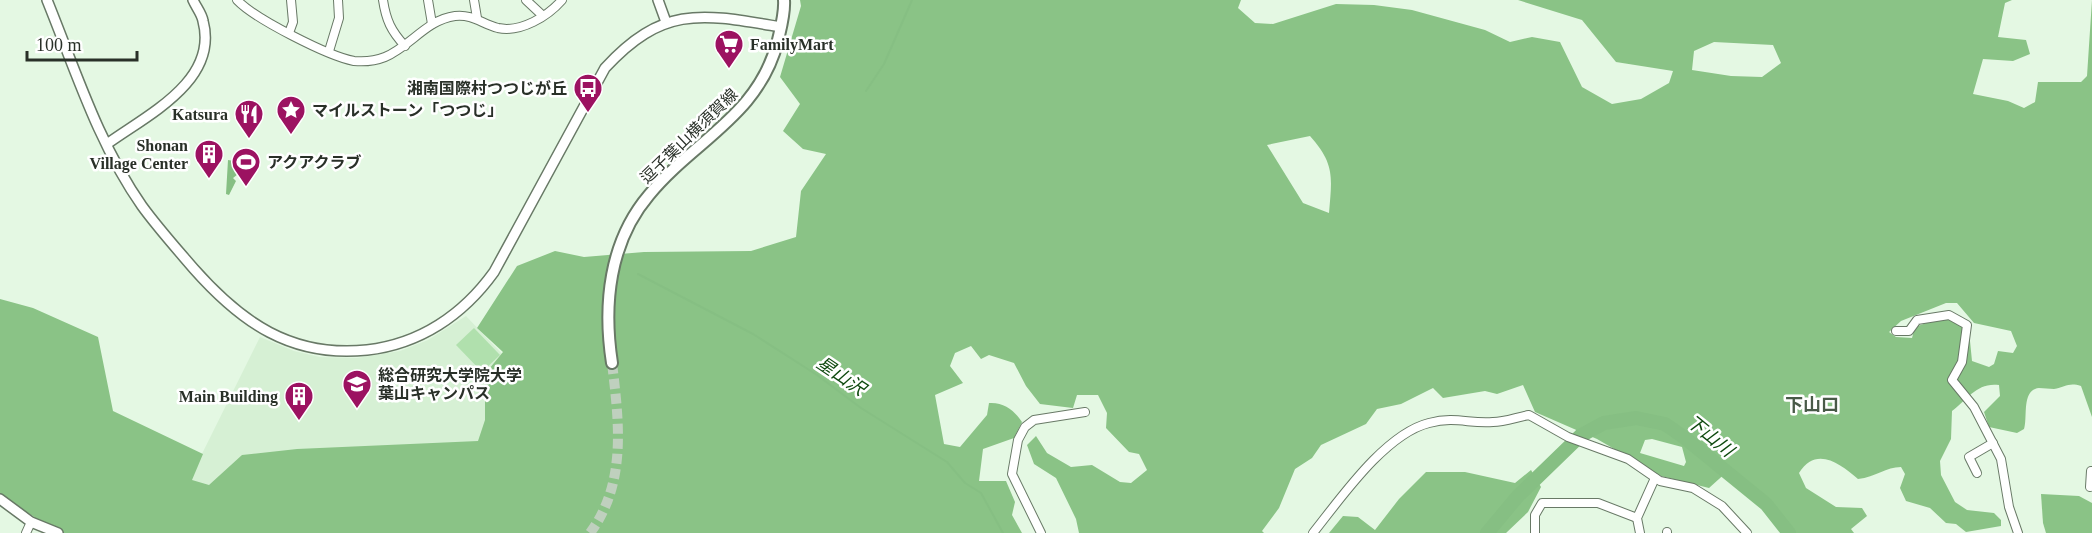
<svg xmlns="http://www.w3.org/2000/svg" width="2092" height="533" viewBox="0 0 2092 533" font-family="'Times New Roman','Noto Sans JP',serif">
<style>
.built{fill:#d6f0d4}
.green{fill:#b0e0ad}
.forest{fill:#8ac386;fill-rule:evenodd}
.water{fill:#86bf83}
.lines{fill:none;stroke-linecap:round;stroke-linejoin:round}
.stream{stroke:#86bf83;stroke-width:2}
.river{stroke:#86bf83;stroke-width:14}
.secondary-tunnel{stroke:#bfd0be;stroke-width:10;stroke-dasharray:10 5;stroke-linecap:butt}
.minor-casing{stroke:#687966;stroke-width:10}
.tertiary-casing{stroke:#687966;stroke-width:12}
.secondary-casing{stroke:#687966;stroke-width:14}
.minor{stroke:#fff;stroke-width:8}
.tertiary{stroke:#fff;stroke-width:9}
.secondary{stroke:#fff;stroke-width:10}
.labels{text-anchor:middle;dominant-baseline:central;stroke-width:5;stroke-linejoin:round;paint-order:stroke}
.poi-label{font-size:16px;font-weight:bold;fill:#293028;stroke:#fff;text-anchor:start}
.street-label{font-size:16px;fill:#293028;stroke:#fff}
.water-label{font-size:18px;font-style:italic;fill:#0f4a0f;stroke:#fff}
.neighbourhood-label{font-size:18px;font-weight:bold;fill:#495a48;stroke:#fff}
</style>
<rect width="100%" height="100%" fill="#e4f8e3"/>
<path class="built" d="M466,316L505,357L489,442L220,500L186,486L260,337L294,351L320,357L357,358L400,351L428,340Z"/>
<path class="green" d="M474,328L500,355L482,372L456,345Z"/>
<g class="forest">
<path d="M800,0H1241L1238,8L1255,23L1273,24L1336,4L1374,5L1412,10L1485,30L1510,42L1532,37L1560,42L1582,87L1612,104L1641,99L1669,83L1673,71L1616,62L1582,20L1518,0H2012L2005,3L1998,37L2026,40L2030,54L2013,61L1983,59L1973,94L2008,101L2024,108L2035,102L2038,82H2081L2087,76L2092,0V417L2081,386C2069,382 2065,387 2054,389C2049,389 2044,388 2039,388C2021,390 2028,417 2024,429L2017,433L1989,427L1984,412L2000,396L1999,385C1977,382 1968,399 1952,411L1951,439L1940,461L1941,475L1955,502L1967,510L1994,513L2001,520V526L1966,532L1956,524L1946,523L1930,508L1906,501L1900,488L1905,474L1901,467C1886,467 1876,477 1858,479C1841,464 1816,445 1799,473L1806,488L1836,507L1862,508L1867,516L1851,529L1854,533H1794L1768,502L1729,470L1709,488L1661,476L1597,439L1535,412L1523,385L1497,394L1485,391L1443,398L1433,388L1401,404L1377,409L1366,424L1321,445L1312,458L1295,469L1279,508L1262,531L1264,533H1079L1076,519L1056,478L1034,464L1027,445L1036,436L1047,453L1071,467L1092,465L1120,482L1131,483L1147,470L1139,454L1129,452L1106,428L1107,413L1098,395H1077L1073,408L1040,404L1026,386L1014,363L989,355L981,359L971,346L955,353L950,366L963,383L935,395L944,444L960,447L987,415L989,403C1004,402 1014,410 1022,422L1014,438L983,449L979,481H1006L1015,502L1012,515L1022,533H51L33,516L10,502L0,505V299L33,308L98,337L113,411L203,454L192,480L209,485L242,455L297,449L478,441L485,420V374L503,352L477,328L517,266L555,251L584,257L644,252L751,251L796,237L801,191L826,154L803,149L783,131L800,104L780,77L801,6ZM1714,42L1773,45L1781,63L1762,77L1731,76L1692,70L1694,51ZM1310,136C1335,164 1332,177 1329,213L1303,203L1267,145ZM1946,303H1957L1974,323L2011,331L2017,346L2013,353L1998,351L1994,364L1989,367L1972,361L1969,331L1949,315L1915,327L1912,338L1896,337L1889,332L1901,321ZM1652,439L1682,447L1686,462L1684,466L1640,453L1645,440Z"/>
<path d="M1531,470L1541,487L1528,512L1506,533H1329L1343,516L1358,517L1375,530L1399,499L1426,472H1465L1515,483Z"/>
<path d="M2041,494L2079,496L2092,503V533H2046L2043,523Z"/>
</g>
<path class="water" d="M228,160L234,161L237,170L242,171L233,178L236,181L229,195L226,194Z"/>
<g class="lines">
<g class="stream">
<path d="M866,91L884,64L912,0"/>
<path d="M638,274L753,334L817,375L861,408L947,462L965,483L981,493L1003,533"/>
</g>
<path class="river" d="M1487,533L1518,496L1580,436L1604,423L1636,418L1665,424L1685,438L1766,504L1789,533"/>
<path class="secondary-tunnel" d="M590,533C627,483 619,422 612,363"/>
<g class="minor-casing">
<g id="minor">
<path d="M237,0C255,19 328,56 354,61C365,62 375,61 385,57C411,46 426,20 455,16C473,14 482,24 498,28C521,33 548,16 562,0"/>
<path d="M383,0C386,20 391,31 405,46"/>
<path d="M428,0L432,24"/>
<path d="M474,0L477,18"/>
<path d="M526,0L542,15"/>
<path d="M289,33L293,22L291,0"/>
<path d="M329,51L339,18L338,0"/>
<path d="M1896,331H1909L1917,320L1949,315L1967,325L1962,362L1952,380L1974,407L2001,459L2009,507L2018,533"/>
<path d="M1977,473L1969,457L1993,443"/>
<path d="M2090,487L2091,471"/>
<path d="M26,533L31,522"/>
<path d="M1041,533L1012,474L1018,440L1025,427L1034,420L1085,412"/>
<path d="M1313,533C1341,498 1385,434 1429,423C1456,416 1469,424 1493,422C1505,422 1517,417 1529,415L1568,437L1628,459L1660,481L1693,488L1722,506L1747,533"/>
<path d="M1535,533V515L1542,503H1598L1637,518"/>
<path d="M1640,533L1637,518L1655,478"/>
<path d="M1667,533V532"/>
</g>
</g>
<g class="tertiary-casing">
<g id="tertiary">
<path d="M47,0C75,69 99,145 142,206C158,228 176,248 194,269C241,322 291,358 367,350C420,344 463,315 494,272L605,68C664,4 703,14 781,27"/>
<path d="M658,0L666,22"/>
<path d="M107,144C147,115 219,81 203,21C202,14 196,7 193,0"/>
<path d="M0,499L31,522L58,533"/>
</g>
</g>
<g class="secondary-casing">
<path id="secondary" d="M612,363C603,305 609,242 649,195C694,140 759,116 778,40C781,27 785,13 784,0"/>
</g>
<use href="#minor" class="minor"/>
<use href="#tertiary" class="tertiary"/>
<use href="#secondary" class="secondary"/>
</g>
<defs>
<g id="supermarket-pin" transform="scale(1.5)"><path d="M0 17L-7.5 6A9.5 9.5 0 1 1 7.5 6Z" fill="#9c1261" stroke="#fff"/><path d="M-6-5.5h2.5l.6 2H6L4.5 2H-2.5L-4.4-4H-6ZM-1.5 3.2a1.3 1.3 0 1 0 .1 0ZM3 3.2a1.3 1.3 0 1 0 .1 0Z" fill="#fff"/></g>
<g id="bus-pin" transform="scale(1.5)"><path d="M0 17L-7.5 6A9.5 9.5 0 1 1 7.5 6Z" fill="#9c1261" stroke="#fff"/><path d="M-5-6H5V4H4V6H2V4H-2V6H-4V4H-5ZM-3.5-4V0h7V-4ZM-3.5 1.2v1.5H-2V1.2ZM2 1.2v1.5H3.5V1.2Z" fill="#fff"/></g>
<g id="sight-pin" transform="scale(1.5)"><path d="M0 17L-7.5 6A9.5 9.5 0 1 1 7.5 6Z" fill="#9c1261" stroke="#fff"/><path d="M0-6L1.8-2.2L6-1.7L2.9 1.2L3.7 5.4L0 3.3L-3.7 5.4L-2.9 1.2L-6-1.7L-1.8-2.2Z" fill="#fff"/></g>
<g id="restaurant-pin" transform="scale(1.5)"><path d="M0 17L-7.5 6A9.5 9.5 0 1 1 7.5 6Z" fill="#9c1261" stroke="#fff"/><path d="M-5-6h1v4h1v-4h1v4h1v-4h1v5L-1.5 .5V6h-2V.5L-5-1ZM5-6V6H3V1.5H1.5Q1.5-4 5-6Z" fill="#fff"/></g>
<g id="building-pin" transform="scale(1.5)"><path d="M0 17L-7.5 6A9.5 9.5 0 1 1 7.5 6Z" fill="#9c1261" stroke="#fff"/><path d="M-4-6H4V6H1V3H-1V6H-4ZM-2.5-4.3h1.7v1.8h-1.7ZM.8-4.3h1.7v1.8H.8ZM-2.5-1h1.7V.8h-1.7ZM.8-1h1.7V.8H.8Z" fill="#fff"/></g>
<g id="stadium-pin" transform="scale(1.5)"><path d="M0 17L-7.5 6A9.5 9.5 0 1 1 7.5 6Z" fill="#9c1261" stroke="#fff"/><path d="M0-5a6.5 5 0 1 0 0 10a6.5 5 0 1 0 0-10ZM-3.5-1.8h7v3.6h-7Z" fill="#fff"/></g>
<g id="university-pin" transform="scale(1.5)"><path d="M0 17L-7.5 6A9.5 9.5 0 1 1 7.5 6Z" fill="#9c1261" stroke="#fff"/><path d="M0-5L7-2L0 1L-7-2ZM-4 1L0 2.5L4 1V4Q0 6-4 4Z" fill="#fff"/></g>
</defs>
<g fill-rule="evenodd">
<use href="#supermarket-pin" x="729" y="44"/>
<use href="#bus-pin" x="588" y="88"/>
<use href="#sight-pin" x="291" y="110"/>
<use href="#restaurant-pin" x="249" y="114"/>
<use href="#building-pin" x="209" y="154"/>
<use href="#stadium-pin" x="246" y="162"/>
<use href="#university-pin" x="357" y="384"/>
<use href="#building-pin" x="299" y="396"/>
</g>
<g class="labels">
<g class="poi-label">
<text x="750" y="44">FamilyMart</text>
<text x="567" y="88" text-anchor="end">湘南国際村つつじが丘</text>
<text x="312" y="110">マイルストーン「つつじ」</text>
<text x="228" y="114" text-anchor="end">Katsura</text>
<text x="188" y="145" text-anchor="end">Shonan<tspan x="188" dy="18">Village Center</tspan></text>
<text x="267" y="162">アクアクラブ</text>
<text x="378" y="375">総合研究大学院大学<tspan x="378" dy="18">葉山キャンパス</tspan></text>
<text x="278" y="396" text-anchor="end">Main Building</text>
</g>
<g class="street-label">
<text transform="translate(689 136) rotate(-44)">逗子葉山横須賀線</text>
</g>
<g class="water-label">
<text transform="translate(841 376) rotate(34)">星山沢</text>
<text transform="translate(1710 436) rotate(39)">下山川</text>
</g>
<g class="neighbourhood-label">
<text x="1812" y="405">下山口</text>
</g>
</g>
<path d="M27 51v9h110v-9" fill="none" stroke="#293028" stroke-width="3"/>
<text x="36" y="51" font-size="18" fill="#293028" stroke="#ffffff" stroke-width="4.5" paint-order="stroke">100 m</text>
</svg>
